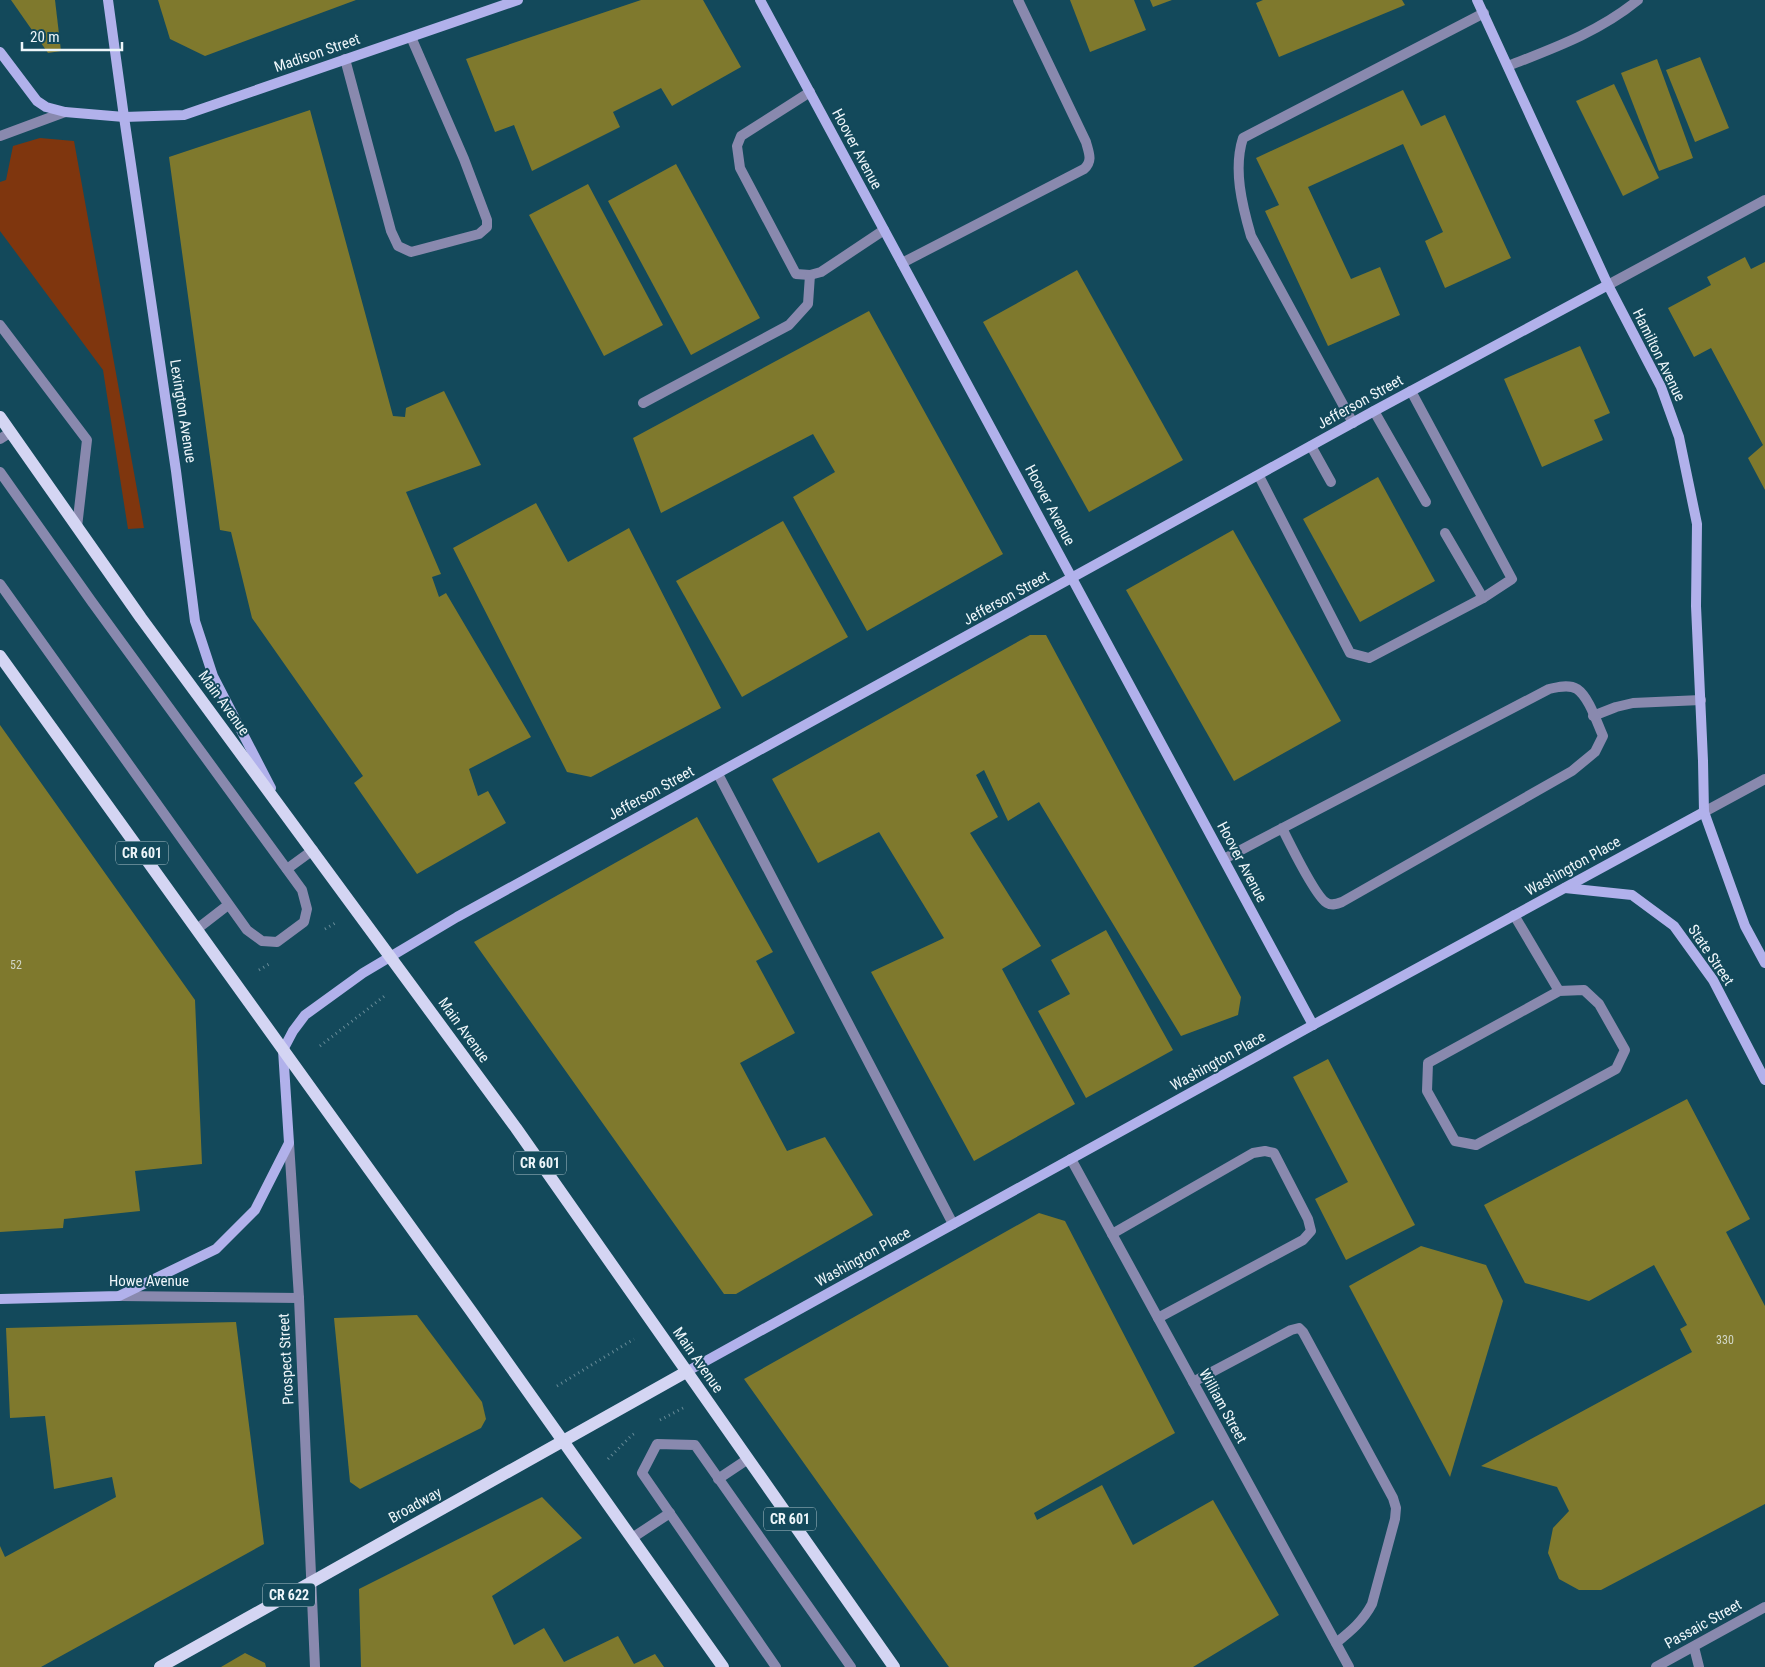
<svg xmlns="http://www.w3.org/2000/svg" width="1765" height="1667" viewBox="0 0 1765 1667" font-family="'Roboto Condensed',sans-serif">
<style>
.green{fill:#7f360e}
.building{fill:#7f792d}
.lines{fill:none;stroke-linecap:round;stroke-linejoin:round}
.path{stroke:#688c99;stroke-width:3;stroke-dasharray:1 4;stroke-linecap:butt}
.service{stroke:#8989ae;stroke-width:10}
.minor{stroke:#8989ae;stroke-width:10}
.tertiary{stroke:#8989ae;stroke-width:10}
.secondary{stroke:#b1b1eb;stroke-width:10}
.primary{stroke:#d4d5f3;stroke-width:12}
.labels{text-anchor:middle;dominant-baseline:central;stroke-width:4;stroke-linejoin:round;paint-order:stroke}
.number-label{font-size:12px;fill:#d2d7c7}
.shield{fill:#13495b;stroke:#acc2ca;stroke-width:1}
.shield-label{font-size:14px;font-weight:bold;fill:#eef6fa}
.street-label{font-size:15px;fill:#eef6fa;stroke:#13495b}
</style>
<rect width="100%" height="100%" fill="#13495b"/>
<path class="green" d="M40,138L74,141L144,528L128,529L103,370L0,231V182L6,180L13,146Z"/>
<g class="building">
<path d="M11,0H55L61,51L48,53Z"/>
<path d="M158,0H356L205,56L170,39Z"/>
<path d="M641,0H703L741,67L672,106L661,88L613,112L620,127L532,171L514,125L495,132L466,59Z"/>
<path d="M1070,0H1134L1146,30L1090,52Z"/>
<path d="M1150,0H1172L1153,7Z"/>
<path d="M1263,0H1402L1405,5L1279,57L1256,3Z"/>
<path d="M1700,57L1729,128L1695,142L1666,70Z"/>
<path d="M1657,59L1693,158L1659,171L1621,73Z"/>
<path d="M1614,84L1659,178L1623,196L1576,101Z"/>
<path d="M1403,90L1421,126L1445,115L1511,258L1445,288L1425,241L1443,232L1403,144L1308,187L1351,279L1380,267L1400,315L1328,346L1265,211L1279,205L1256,158Z"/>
<path d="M310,110L393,416L405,417L406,408L444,391L481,465L406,492L441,574L432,577L439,597L446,593L531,737L469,769L478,796L488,791L506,823L417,874L354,783L363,776L252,618L231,532L220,530L169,157Z"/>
<path d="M676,164L760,318L691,355L608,201Z"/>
<path d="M588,184L663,325L604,356L529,215Z"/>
<path d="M1745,257L1751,269L1765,262V490L1748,458L1763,445L1711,348L1694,357L1668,308L1711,285L1707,277Z"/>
<path d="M1077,270L1183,460L1089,512L983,322Z"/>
<path d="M869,311L1003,554L867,631L793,497L835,472L813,434L661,513L633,438Z"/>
<path d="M1580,346L1610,413L1594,420L1603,440L1542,467L1504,379Z"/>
<path d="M1378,477L1435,581L1360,622L1303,519Z"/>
<path d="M536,503L568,562L629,528L721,708L591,777L567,772L453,548Z"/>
<path d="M783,521L848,637L742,697L676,581Z"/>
<path d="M1233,530L1341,721L1234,781L1126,590Z"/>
<path d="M1030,635H1046L1241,997L1238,1015L1181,1036L1039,802L1008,821L984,770L976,775L998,817L970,833L1041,946L1002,969L1075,1104L974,1161L871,972L944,938L879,832L818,863L772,779Z"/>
<path d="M0,725L195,1000L202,1164L135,1171L140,1211L64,1219L63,1228L0,1232Z"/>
<path d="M697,817L773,952L756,961L795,1033L740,1063L787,1151L825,1137L873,1215L736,1294H724L474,942Z"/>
<path d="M1106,930L1173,1050L1086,1098L1038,1011L1070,994L1051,960Z"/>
<path d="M1328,1059L1415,1225L1346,1260L1315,1199L1348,1182L1293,1077Z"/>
<path d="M1687,1099L1750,1219L1726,1232L1765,1306V1504L1601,1590H1579L1559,1579L1548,1553L1553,1528L1569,1511L1557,1487L1481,1466L1692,1352L1680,1329L1687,1325L1654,1265L1589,1301L1525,1283L1484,1205Z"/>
<path d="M1039,1213L1065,1221L1175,1433L1034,1513L1037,1520L1102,1485L1133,1545L1213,1500L1279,1615L1193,1667H949L744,1379Z"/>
<path d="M1421,1246L1486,1265L1503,1301L1450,1477L1349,1286Z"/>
<path d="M417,1315L482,1402L486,1419L481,1428L360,1489L350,1482L334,1318Z"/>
<path d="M236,1322L264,1544L41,1667H0V1546L5,1557L116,1497L112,1477L54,1489L45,1416L10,1418L6,1328Z"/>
<path d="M542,1497L582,1538L492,1596L514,1645L544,1628L564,1662L618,1636L634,1664L655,1654L664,1667H361L359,1589Z"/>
<path d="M245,1653L265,1663L266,1667H221Z"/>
</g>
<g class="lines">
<g class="path">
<path d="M325,929L337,922"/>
<path d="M259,970L269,964"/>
<path d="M320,1046L387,994"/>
<path d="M557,1386L634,1339"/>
<path d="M660,1420L683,1408"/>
<path d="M608,1459L632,1435L637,1432"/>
</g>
<g class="service">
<path d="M345,59L391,231L398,246L411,252L479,234L487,227V220L464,159L411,37"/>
<path d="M1508,66C1554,48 1599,32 1638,0"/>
<path d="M810,92L741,136L737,146L740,168L796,274L810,275L821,272L884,230"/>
<path d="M0,136L65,112"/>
<path d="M902,263L1084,169C1093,161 1089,153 1086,142L1018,0"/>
<path d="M0,325L87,440L77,527"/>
<path d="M643,403L789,325L808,304L810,275"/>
<path d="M1374,411L1426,502"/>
<path d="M1353,423L1251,236C1242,205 1233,169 1243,138L1484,13"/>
<path d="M0,439L11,432"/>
<path d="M1311,446L1331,482"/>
<path d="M0,472L92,602L302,890L307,909L304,922L277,942L262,941L247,930L0,584"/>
<path d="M1259,476L1350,653L1369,658L1483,598L1512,579L1411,391"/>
<path d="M1445,533L1483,598"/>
<path d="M1593,716L1616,707L1633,703L1701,700"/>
<path d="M718,774L953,1224"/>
<path d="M1224,859L1258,841L1549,689C1557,687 1569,684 1577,689C1589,697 1597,723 1603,736L1595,752L1572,771L1342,902C1337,904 1332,906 1327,903C1316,898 1289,842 1282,828"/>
<path d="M287,869L313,850"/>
<path d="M1514,915L1559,991L1584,990L1599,1004L1625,1050L1616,1069L1476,1145L1455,1141L1427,1091L1428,1063L1559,991"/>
<path d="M197,929L228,905"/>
<path d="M1112,1234L1253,1153L1265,1151L1274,1153L1308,1219L1311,1231L1303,1240L1158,1318"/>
<path d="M1193,1382L1291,1330L1299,1328L1303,1332L1393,1498L1396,1508L1395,1519L1372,1604C1363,1621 1351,1631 1336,1643"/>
<path d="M718,1479L748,1459"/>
<path d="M632,1538L670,1513"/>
<path d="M776,1667L642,1473L657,1444L695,1445L851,1667"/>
</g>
<g class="minor">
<path d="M1071,1159L1349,1667"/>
<path d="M1694,1647L1699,1667"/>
</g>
<g class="tertiary">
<path d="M1608,285L1765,200"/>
<path d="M1704,812L1765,779"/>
<path d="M289,1143L299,1298L315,1667"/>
<path d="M119,1296L299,1298"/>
<path d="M1656,1667L1765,1607"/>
</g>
<g class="secondary">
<path d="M108,0L124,117L176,471L195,621L213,676L271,788"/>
<path d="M760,0L1313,1025"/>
<path d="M1477,0L1608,285L1661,387L1679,437L1697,524L1696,606L1703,761L1704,812L1745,926L1765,963"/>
<path d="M0,52L37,101L46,107L65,112L124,117L184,115L518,0"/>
<path d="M1565,888L1632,895L1674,926L1713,980L1765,1080"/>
<path d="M0,1299L119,1296L216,1249L255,1210L289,1143L283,1050L293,1031L305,1015L363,973L457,917L1374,411L1608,285"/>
<path d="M686,1372L1313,1025L1704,812"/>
</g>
<g class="primary">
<path d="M0,417L141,618L516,1128L894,1667"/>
<path d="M0,656L471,1311L723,1667"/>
<path d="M160,1667L686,1372"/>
</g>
</g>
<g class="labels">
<g class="number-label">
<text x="16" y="965">52</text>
<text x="1725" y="1340">330</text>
</g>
<g class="shield">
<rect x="116" y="841.5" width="52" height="23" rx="4"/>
<rect x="514" y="1151.5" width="52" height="23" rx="4"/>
<rect x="764" y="1507.5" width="52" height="23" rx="4"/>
<rect x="263" y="1583.5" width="52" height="23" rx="4"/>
</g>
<g class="shield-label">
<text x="142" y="853">CR 601</text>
<text x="540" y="1163">CR 601</text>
<text x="790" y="1519">CR 601</text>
<text x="289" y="1595">CR 622</text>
</g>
<g class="street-label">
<text transform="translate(317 53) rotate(-19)">Madison Street</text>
<text transform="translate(857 149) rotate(62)">Hoover Avenue</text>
<text transform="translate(1659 355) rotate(64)">Hamilton Avenue</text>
<text transform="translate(1360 402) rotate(-29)">Jefferson Street</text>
<text transform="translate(183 411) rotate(81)">Lexington Avenue</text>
<text transform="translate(1050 505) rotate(62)">Hoover Avenue</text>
<text transform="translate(1006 598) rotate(-29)">Jefferson Street</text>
<text transform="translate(224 703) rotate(54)">Main Avenue</text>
<text transform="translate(651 793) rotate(-29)">Jefferson Street</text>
<text transform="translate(1242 862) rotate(62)">Hoover Avenue</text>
<text transform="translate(1573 866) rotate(-29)">Washington Place</text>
<text transform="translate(1711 955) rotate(56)">State Street</text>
<text transform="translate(464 1030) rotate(54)">Main Avenue</text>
<text transform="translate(1218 1061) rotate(-29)">Washington Place</text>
<text transform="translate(863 1257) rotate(-29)">Washington Place</text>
<text x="149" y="1281">Howe Avenue</text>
<text transform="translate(286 1359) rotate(-93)">Prospect Street</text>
<text transform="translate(698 1360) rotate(55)">Main Avenue</text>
<text transform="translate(1223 1406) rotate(61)">William Street</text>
<text transform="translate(415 1505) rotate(-29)">Broadway</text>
<text transform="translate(1703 1624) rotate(-29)">Passaic Street</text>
</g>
</g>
<path d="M22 42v8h100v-8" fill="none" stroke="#eef6fa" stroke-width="2.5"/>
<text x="30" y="42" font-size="15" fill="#eef6fa" stroke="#13495b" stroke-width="4" paint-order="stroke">20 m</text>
</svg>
